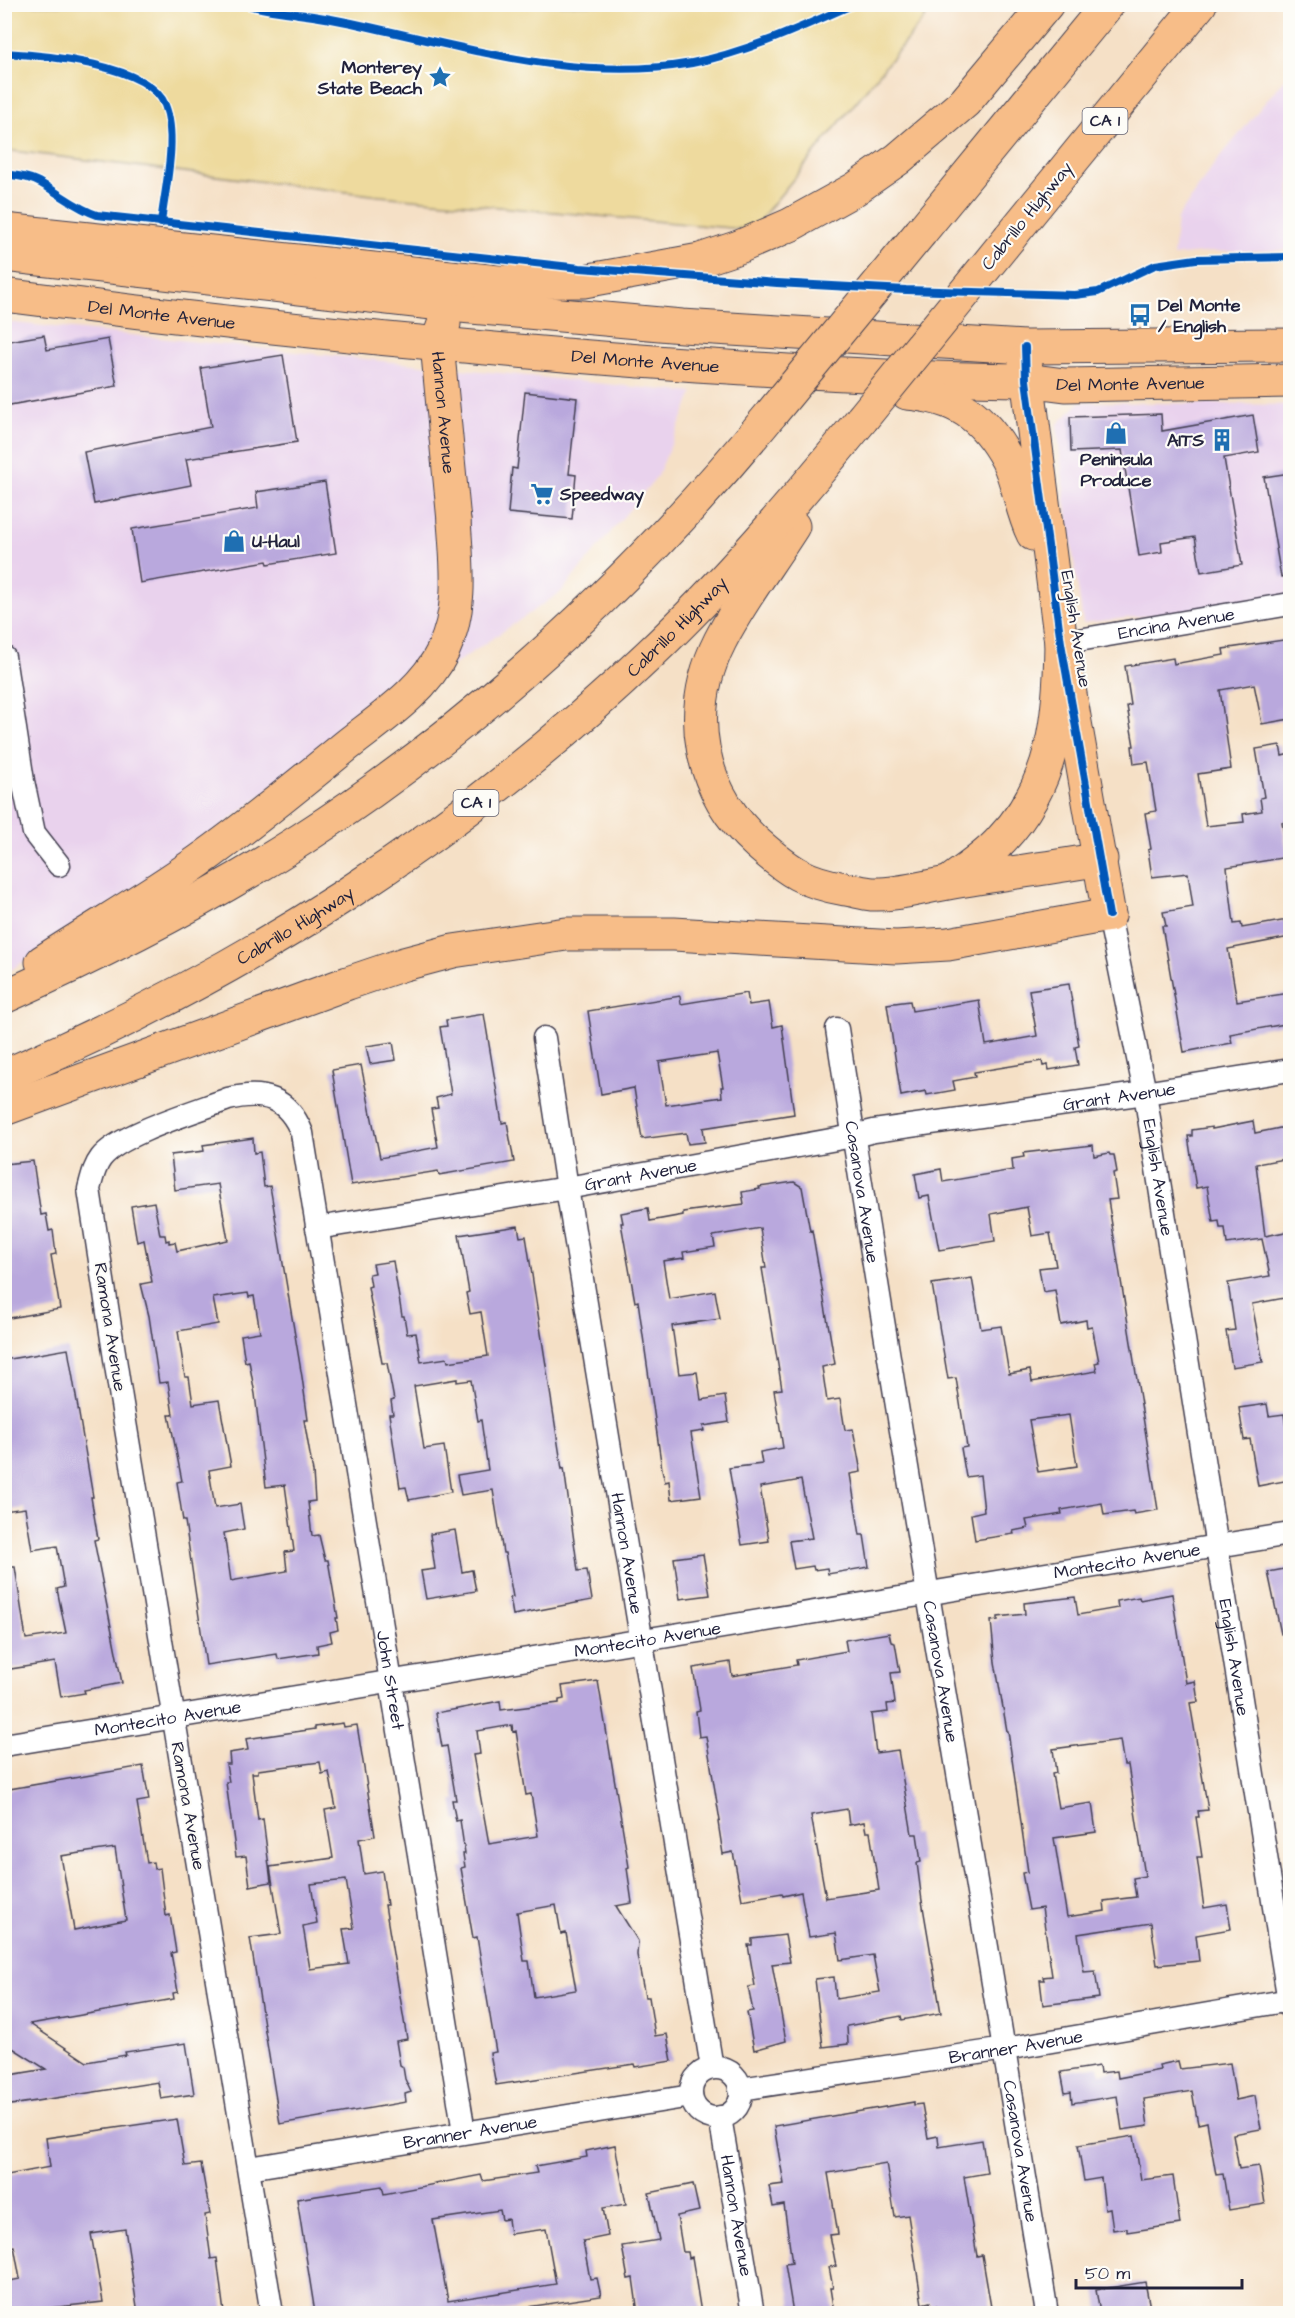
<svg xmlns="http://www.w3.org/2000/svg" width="1295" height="2318" viewBox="0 0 1295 2318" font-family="'Architects Daughter',sans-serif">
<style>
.built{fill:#e9d2ed}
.sand{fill:#eeda9e;stroke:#887e6c;stroke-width:1.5}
.building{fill:#b9a8dd;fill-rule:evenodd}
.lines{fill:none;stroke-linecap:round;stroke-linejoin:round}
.street-casing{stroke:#423e50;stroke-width:25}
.primary-casing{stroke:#423e50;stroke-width:35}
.highway-casing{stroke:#423e50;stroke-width:35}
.street{stroke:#fff;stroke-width:22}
.primary{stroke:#f7bd88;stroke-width:33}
.highway{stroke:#f7bd88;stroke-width:33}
.highway-bridge-casing{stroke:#423e50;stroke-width:35;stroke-linecap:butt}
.highway-bridge{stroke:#f7bd88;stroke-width:33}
.cycleway-casing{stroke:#fdfcf7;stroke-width:11}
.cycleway{stroke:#0057b8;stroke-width:8}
.labels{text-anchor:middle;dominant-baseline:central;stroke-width:4.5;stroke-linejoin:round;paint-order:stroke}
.shield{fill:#fdfcf7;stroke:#646373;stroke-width:1.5}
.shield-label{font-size:16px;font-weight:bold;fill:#22223b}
.poi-label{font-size:18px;font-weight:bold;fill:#22223b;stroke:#fdfcf7;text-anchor:start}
.street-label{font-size:18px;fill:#22223b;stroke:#fdfcf7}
</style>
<rect width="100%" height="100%" fill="#fdfcf7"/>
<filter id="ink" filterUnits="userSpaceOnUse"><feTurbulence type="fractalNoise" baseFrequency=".0167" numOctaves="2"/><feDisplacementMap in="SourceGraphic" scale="12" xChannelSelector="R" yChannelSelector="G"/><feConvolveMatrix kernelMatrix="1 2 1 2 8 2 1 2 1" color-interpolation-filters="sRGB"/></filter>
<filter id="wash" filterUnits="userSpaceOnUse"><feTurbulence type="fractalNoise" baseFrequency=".008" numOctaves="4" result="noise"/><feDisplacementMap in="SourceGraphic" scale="24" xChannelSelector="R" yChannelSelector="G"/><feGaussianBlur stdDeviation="1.35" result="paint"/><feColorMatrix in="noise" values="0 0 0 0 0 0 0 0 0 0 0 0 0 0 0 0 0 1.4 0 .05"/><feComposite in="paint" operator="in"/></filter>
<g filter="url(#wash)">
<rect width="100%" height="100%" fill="#f5e0c6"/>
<g class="built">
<path d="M1290,72V250L1212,252L1173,256L1177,219L1212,167Z"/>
<path d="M5,322L693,393L658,475L561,592L263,794L191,850L5,974Z"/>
<path d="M1080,402L1290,405V600L1083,623L1064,492L1057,425Z"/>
</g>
<path class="sand" d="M5,5H935L752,230L380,196L5,150Z"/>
<g id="blocks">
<g class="building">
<path d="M44,335L47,350L108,339L117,386L4,406V342Z"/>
<path d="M283,355L297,442L186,459L191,485L94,504L84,452L211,427L201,368Z"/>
<path d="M525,392L577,398L569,474L576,475L572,519L508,513L512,468L517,469Z"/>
<path d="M1161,414L1162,431L1253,415L1259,452L1224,458L1242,565L1201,572L1195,537L1161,542L1162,552L1139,556L1122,450L1071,452L1070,417Z"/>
<path d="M1290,473V576L1281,577L1264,477Z"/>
<path d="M325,482L336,553L268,564L267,561L140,583L132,529L258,508L256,492Z"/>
<path d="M1290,639V719L1262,724L1254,684L1220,690L1231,769L1198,774L1206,826L1244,822L1243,814L1262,811L1260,798L1264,797L1256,749L1280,745L1282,756L1290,754V821L1282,822L1288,857L1227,867L1234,924L1241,923L1242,928L1287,920L1290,937L1228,949L1237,1001L1290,993V1023L1230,1034L1232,1043L1184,1052L1162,926H1166L1163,912L1193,907L1188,873L1152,877L1148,850L1151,849L1145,813L1156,811L1148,762L1134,764L1132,746H1134L1127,706L1131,705L1125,666L1173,658L1174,664L1224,655L1223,649Z"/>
<path d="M1069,984L1079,1046L1075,1047L1078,1065L1049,1070L1048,1065L1043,1066L1042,1061L974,1072L975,1077L953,1081L955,1090L927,1095L926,1091L901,1096L887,1004L910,1001L912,1011L979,1000L986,1045L1037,1036L1029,990Z"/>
<path d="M747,993L749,1005L769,1002L773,1027L782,1025L794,1114L703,1128L705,1142L688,1144L686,1133L642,1139L634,1088L601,1094L588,1011L680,996L681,1004ZM717,1053L723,1087H721L722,1097L666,1105L659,1062Z"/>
<path d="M484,1014L502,1123L507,1122L514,1162L439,1175L438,1171L351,1185L332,1070L361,1065L380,1158L438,1147L431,1109L438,1108L436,1098L451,1094L440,1027L447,1026L446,1020Z"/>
<path d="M393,1042L396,1060L370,1064L366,1046Z"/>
<path d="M1253,1121L1255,1133L1285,1127L1290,1158L1256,1164L1265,1236L1290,1231V1297L1252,1304L1263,1362L1232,1367L1226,1331L1235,1330L1228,1283L1270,1276L1262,1239L1227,1244L1225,1228H1220L1219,1221L1213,1222L1207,1186L1196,1188L1188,1136H1192V1130L1212,1127V1129Z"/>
<path d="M253,1138L254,1153L260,1152L264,1187L270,1186L302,1377L308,1420H304L313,1472L315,1501L308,1502L312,1536L319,1535L325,1560H328L338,1618H336L338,1630L330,1632L332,1642L317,1645L318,1653L278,1659L277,1654L206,1665L185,1521H183L177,1482L182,1481L169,1415H173L168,1382L159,1383L149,1316L141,1284L152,1282L144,1240L137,1242L131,1206L154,1202L160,1235H165L166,1241L169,1240V1243L175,1242L177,1251L228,1240L218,1184L175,1190L171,1155L204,1151L203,1145ZM248,1293L249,1297L254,1296L260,1332L241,1335L245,1362L249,1361L255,1394L266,1487L285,1485L294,1551L285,1552L287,1571L231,1581L224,1533L244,1529L240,1504L215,1508L209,1470L231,1466L219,1400L193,1404L189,1377H185L178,1331L218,1324L213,1298Z"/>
<path d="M1093,1145L1094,1156L1109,1153L1110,1155H1114L1117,1172L1113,1173L1117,1199L1108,1200L1158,1510L1134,1514L1133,1511L1104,1515L1102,1503L1061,1510L1062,1514L1026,1520L1028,1528L1013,1531L1014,1534L975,1540L971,1514L984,1511L980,1475L966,1477L961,1448L967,1447L956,1378L948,1379L932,1284L972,1278L981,1329L1001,1326L1009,1374L1030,1370L1032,1382L1097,1371L1095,1363L1099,1362L1092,1326L1087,1327L1086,1320L1061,1325L1055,1290L1043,1292L1039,1268L1056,1266L1050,1233L1032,1236L1027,1207L991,1214L995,1241L939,1250L929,1196L919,1198L915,1174L941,1169L943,1182L1013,1170L1012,1159L1024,1157L1023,1153ZM1069,1415L1077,1466L1038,1472L1029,1420Z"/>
<path d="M33,1161L41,1215L46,1214L49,1231L53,1230L56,1254L51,1255L60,1309L4,1319V1164Z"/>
<path d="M794,1182L802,1187L810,1231L812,1230L835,1364L822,1367L827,1401L840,1399L845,1430L853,1429L861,1472L850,1474L860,1535H864L869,1567L828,1574L827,1568L814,1570L813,1566L794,1569L789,1541L812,1538L801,1480L760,1487L769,1541L742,1545L729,1468L762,1464L760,1452L783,1448L774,1390L782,1389L762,1268H766L760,1228L713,1236L715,1247L683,1252L684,1258L663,1261L669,1299L715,1291L720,1319L672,1326L679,1374L697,1372L701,1400L725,1396L729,1422L703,1426L704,1431L691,1433L701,1496L671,1500L669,1481L665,1482L662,1469L638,1301L635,1302L621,1223H623L621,1213L648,1208L650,1221L683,1215V1212L744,1204L742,1192L760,1189L759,1187Z"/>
<path d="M518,1226L520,1237L526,1236L562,1469L564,1468L578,1571L587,1570L592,1600L513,1615L510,1598L513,1597L505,1553H503L493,1490L461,1495L457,1475L488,1470L481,1420L478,1421L471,1380L457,1382V1379L414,1386L424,1449L444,1446L451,1492L409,1500L406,1487L400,1488L389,1414H393L391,1401L394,1400L387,1363H382L368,1287L371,1286L369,1274L375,1273L373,1264L393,1261L402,1316H404L407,1334L416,1333L421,1362L447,1358L448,1362L488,1356L481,1312L470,1314L466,1293L469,1292L459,1235Z"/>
<path d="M68,1349L93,1497H91L98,1539L94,1540L122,1683L84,1690L85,1693L61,1697L55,1662L4,1670V1567H15L26,1639L66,1633L57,1589L64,1587L57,1546L32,1550L25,1508L4,1511V1360Z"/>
<path d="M1267,1404L1269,1416L1284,1414L1290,1455V1480L1258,1486L1250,1439L1244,1440L1239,1408Z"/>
<path d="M455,1530L462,1572L472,1570L476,1591L426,1599L421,1571L435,1569L430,1534Z"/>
<path d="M703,1554L710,1595L680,1599L674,1558Z"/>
<path d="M1290,1568V1633L1281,1634L1268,1572Z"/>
<path d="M1172,1594L1186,1683L1195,1681L1198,1702L1190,1703L1208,1810L1198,1811L1199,1817H1196L1202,1857H1197L1204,1908L1227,1904L1231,1929L1196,1935L1199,1961L1157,1965L1151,1923L1078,1934L1084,1972L1095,1971L1099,1998L1043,2005L1040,1980H1044L1043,1977L1052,1976L1042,1908L1029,1910L1022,1873L1028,1872L1008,1731H1007L995,1662L991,1621L998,1620V1617L1025,1614L1024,1603L1075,1597L1078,1615L1118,1608L1117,1601L1139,1597L1140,1600ZM1120,1740L1124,1765H1128L1145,1876L1133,1878L1136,1897L1104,1901L1105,1911L1067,1917L1054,1838L1096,1832L1092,1803L1058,1808L1052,1774L1056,1773L1053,1749Z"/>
<path d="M889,1633L891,1642L895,1643L900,1672L891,1673L895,1703L887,1704L888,1712L871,1714L876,1753L898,1750L912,1834H917L921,1862L917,1863L922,1901L941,2013L902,2020L901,2016L847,2026L848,2044L823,2047L815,1979L834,1977L836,1999L880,1992L873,1955L840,1960L836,1933L809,1937L801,1892L783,1896L782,1893L742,1900L733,1852L723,1854L718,1822L720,1821L706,1736L699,1737L696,1711L700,1710L693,1668L730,1662L732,1676L797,1665L796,1660L847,1651L845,1640ZM847,1809L849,1825L864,1822L866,1832H870L879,1890L826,1898L811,1815Z"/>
<path d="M598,1681L629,1867L627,1868L632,1903L616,1906L638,1941L637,1955L645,1997H649L655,2036L667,2034L672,2061L635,2067L634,2064L496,2085L490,2053L496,2052L494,2040L477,1937L473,1938L461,1868L465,1867L463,1854H465L460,1820L456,1821L452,1800H456L447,1746L442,1747L436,1713L500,1701L501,1710L559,1703V1700L564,1699L562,1686ZM512,1725L513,1732L516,1731L526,1795L531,1794L538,1836L489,1844L473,1755L480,1754L477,1731ZM556,1905L561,1934L566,1933L576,1990L534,1997L529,1961H524L517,1912Z"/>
<path d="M343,1723L344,1727L357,1725L375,1836L359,1839L364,1874L382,1871L387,1905H385L407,2039L396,2041L400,2065L403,2067L405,2079L411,2092L405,2094L406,2102L280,2124L250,1938L281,1934L270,1867L333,1858L325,1810L336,1808L329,1772L322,1774L320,1762L258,1770V1773H252L258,1820L263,1819L271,1882L250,1886L246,1856L236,1857L226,1782H229L226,1764H230L229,1753L248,1750L246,1739L315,1729V1727ZM346,1880L354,1928L343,1929L349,1964L310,1969L303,1926L317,1923L311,1884Z"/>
<path d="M143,1766L149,1800L137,1802L147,1863L153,1862L154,1869L160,1868L166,1916L170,1915L176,1952L171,1953L178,1992L173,1993L174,1999L30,2024L87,2062L126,2055L125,2052L186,2043L194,2094L161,2099L158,2082L4,2106V2076L46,2069L11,2047L4,2012V1790ZM115,1848L126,1920L74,1930L61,1856Z"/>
<path d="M785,1935L790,1962L772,1964L786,2041L754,2050L747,2012L753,2011L748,1987L755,1986L748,1945H752V1939Z"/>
<path d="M1178,2061L1180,2069L1230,2063L1236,2100L1255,2096L1261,2129L1233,2134L1239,2169L1259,2166L1265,2204L1229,2210L1223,2174L1216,2175L1207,2122L1198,2124L1192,2091L1144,2099L1148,2126L1122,2130L1117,2096L1072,2103L1071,2092L1065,2093L1061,2072L1099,2066L1100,2073L1117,2071L1118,2078L1160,2070L1159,2065Z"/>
<path d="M914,2102V2105L922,2104L928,2138L938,2136L939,2147L982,2140L987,2173L964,2177L977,2256L982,2255L992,2313H937L936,2306H931L930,2302L922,2304L908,2215L895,2217L886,2163L828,2173L838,2234L830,2235L836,2266L829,2267L833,2288H830L834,2313H793L785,2264L792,2263L784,2205L773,2207L769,2186L784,2184L774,2126Z"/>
<path d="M177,2119L185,2166L201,2164L210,2214L205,2215L211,2259L217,2258L224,2313H138L125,2229L91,2234L103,2302L4,2313V2282L20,2279L14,2246L6,2247L4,2237V2179L8,2178L7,2175L50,2167L46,2138Z"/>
<path d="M1134,2136L1141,2180L1173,2176L1180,2224L1127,2232V2228L1113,2230L1110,2208L1105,2209L1101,2178L1084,2181L1078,2145Z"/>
<path d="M615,2145L626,2204L603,2208L608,2236L583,2241L590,2279L597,2278L601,2296L487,2313H315L297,2199L382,2186L384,2194L481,2175L483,2181L537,2173L535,2166L587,2157L586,2151ZM500,2210L502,2220L508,2219L510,2234L546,2229L556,2284L448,2301L433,2220Z"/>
<path d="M693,2184L699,2211L677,2216L683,2252H688L689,2258L692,2257L701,2313H638L633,2278L628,2279L622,2246L659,2240L649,2193Z"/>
<path d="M1145,2282L1151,2313H1100L1096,2290Z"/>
</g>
</g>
</g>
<g filter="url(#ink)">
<use href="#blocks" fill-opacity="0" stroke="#423e50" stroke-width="1.5"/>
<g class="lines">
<g class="street-casing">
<g id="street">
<path id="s1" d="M1061,643L1290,604"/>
<path d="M4,657L23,781L34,833L59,865"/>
<path id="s2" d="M1109,915L1145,1093L1290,2008"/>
<path id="s3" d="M837,1029C902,1458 979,1885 1047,2314"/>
<path id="s4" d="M544,1038L567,1188L712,2068"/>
<path id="s5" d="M317,1228L567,1188L853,1136L874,1131L1145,1093L1290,1070"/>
<path id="s6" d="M4,1745L1290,1534"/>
<circle cx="716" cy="2093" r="25"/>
<path id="s7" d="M740,2089L1005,2049L1290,2000"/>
<path id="s8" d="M720,2117L753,2314"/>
<path id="s9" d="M249,2168L691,2096"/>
<path id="s10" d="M272,2314L121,1398L89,1189C92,1178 94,1167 101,1158C119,1134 197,1111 228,1099C264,1090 288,1098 302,1133L464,2132"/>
</g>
</g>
<g class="primary-casing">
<g id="primary">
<path d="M4,255L450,305L682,326L1025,347L1290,345"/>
<path id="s11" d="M4,295C216,323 428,345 640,361C769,370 897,379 1026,380L1065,385L1290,381"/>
<path id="s12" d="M444,324L437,344L454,521"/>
<path d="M1025,361L1061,643L1109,915"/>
<path d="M907,393C956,397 983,415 1007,459C1019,483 1021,510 1033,534"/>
</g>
</g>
<g class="highway-casing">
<g id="highway">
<path d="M4,230L498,282L584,281L700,260L739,247L790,225L855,189L898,159L965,102L1047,4"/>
<path d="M921,232L1108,4"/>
<path d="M1010,237L1200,4"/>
<path d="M793,526C769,564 740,601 720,641C684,712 699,791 758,844C789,871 804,882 845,889C853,890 863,893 872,894C897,895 923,887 948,883C999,874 1050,868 1101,859"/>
<path d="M951,881C968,868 987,856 1001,840C1055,784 1060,716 1061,643"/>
<path d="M42,962C94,928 148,897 199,861C250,825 298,785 346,746C380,719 424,691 443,651C463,608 457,566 454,521"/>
<path d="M4,997C107,951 207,900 302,839C481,723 636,578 771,414"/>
<path id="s13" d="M4,1076C246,972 458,837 649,655C726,582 795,501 862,419"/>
<path d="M4,1109L348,983L404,964L453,951L566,934H674L896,947L948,944L1109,915"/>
</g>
</g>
<use href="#street" class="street"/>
<use href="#primary" class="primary"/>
<use href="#highway" class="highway"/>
<g class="highway-bridge-casing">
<g id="highway-bridge">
<path d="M771,414L921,232"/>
<path d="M862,419L1010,237"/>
</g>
</g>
<use href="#highway-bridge" class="highway-bridge"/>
<g class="cycleway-casing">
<g id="cycleway">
<path d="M245,4C262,10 281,11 298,14C324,17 349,22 374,28C478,51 584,82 692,63C746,53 804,26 854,4"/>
<path d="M4,53C43,55 149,64 165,105C178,137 165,189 161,223"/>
<path d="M4,174C18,176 31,177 42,184C62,195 76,208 97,215L580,268L777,283L906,290L1075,295L1098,292L1155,265L1196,259L1290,257"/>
<path d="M1025,347L1026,380L1061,643L1109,915"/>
</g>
</g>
<use href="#cycleway" class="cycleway"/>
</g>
</g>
<defs>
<g id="sight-bare" transform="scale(1.8)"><path d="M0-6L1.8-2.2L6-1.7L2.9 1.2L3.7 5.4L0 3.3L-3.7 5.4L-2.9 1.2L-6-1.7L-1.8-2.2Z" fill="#1f6fb2" stroke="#fdfcf7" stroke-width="2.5" paint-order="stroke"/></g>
<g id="bus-bare" transform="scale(1.8)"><path d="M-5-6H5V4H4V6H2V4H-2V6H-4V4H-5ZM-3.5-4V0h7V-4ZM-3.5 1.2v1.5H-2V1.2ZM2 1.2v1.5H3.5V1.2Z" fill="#1f6fb2" stroke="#fdfcf7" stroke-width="2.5" paint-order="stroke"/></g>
<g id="shop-bare" transform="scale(1.8)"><path d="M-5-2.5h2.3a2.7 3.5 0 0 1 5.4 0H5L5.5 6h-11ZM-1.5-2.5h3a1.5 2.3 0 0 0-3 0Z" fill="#1f6fb2" stroke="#fdfcf7" stroke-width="2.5" paint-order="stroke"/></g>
<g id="building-bare" transform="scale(1.8)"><path d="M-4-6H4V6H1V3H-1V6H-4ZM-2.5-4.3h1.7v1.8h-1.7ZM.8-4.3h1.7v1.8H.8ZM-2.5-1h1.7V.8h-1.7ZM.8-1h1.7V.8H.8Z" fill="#1f6fb2" stroke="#fdfcf7" stroke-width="2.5" paint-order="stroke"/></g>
<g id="supermarket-bare" transform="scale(1.8)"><path d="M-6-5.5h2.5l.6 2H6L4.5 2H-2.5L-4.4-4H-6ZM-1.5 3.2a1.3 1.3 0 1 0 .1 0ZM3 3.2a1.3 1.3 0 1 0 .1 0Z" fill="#1f6fb2" stroke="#fdfcf7" stroke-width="2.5" paint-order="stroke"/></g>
</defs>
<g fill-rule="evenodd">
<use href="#sight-bare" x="440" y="77"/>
<use href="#bus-bare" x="1140" y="315"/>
<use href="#shop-bare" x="1116" y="433"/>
<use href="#building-bare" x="1222" y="440"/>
<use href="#supermarket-bare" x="542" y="494"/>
<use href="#shop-bare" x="234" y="541"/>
</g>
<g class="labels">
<g class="shield">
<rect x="1082.5" y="108" width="45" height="26" rx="4.5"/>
<rect x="453.5" y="790" width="45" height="26" rx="4.5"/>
</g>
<g class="shield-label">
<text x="1105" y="121">CA 1</text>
<text x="476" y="803">CA 1</text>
</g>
<g class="poi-label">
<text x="422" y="67" text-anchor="end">Monterey<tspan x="422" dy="21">State Beach</tspan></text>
<text x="1158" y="305">Del Monte<tspan x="1158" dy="21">/ English</tspan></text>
<text x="1204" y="440" text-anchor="end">AITS</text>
<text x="1116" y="459" text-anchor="middle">Peninsula<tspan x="1116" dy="21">Produce</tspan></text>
<text x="560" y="494">Speedway</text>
<text x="252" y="541">U-Haul</text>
</g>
<g class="street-label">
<text transform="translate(1027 216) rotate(-51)">Cabrillo Highway</text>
<text stroke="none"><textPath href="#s11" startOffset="159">Del Monte Avenue</textPath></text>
<text stroke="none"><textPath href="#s11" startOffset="645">Del Monte Avenue</textPath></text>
<text stroke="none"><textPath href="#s11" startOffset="1131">Del Monte Avenue</textPath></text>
<text stroke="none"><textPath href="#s12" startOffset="90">Hannon Avenue</textPath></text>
<text stroke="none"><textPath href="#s1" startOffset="117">Encina Avenue</textPath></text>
<text stroke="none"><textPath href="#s13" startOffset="814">Cabrillo Highway</textPath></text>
<text transform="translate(1076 629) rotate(81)">English Avenue</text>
<text stroke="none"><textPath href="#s13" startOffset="328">Cabrillo Highway</textPath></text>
<text stroke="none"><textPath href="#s5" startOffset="813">Grant Avenue</textPath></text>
<text stroke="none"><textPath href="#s5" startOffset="328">Grant Avenue</textPath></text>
<text stroke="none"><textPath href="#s2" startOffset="267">English Avenue</textPath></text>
<text stroke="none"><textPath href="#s3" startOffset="165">Casanova Avenue</textPath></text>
<text transform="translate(110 1327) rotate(81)">Ramona Avenue</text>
<text stroke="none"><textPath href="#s4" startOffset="522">Hannon Avenue</textPath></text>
<text stroke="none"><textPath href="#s6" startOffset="1138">Montecito Avenue</textPath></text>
<text stroke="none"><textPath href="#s6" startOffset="652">Montecito Avenue</textPath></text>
<text stroke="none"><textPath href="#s2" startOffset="753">English Avenue</textPath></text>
<text stroke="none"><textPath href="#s3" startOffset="651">Casanova Avenue</textPath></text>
<text stroke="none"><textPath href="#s10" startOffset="1960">John Street</textPath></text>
<text stroke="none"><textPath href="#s6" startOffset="166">Montecito Avenue</textPath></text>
<text transform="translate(188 1806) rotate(80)">Ramona Avenue</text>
<text stroke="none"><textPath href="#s7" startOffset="279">Branner Avenue</textPath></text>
<text stroke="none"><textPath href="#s9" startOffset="224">Branner Avenue</textPath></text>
<text stroke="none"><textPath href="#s3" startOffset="1137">Casanova Avenue</textPath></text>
<text stroke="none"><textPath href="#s8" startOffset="100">Hannon Avenue</textPath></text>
</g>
</g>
<rect width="1295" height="2318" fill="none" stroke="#fdfcf7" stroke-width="24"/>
<path d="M1076 2279v9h166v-9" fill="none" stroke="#22223b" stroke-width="3"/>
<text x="1085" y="2279" font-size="18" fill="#22223b" stroke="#fdfcf7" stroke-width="4.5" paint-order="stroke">50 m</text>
</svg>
